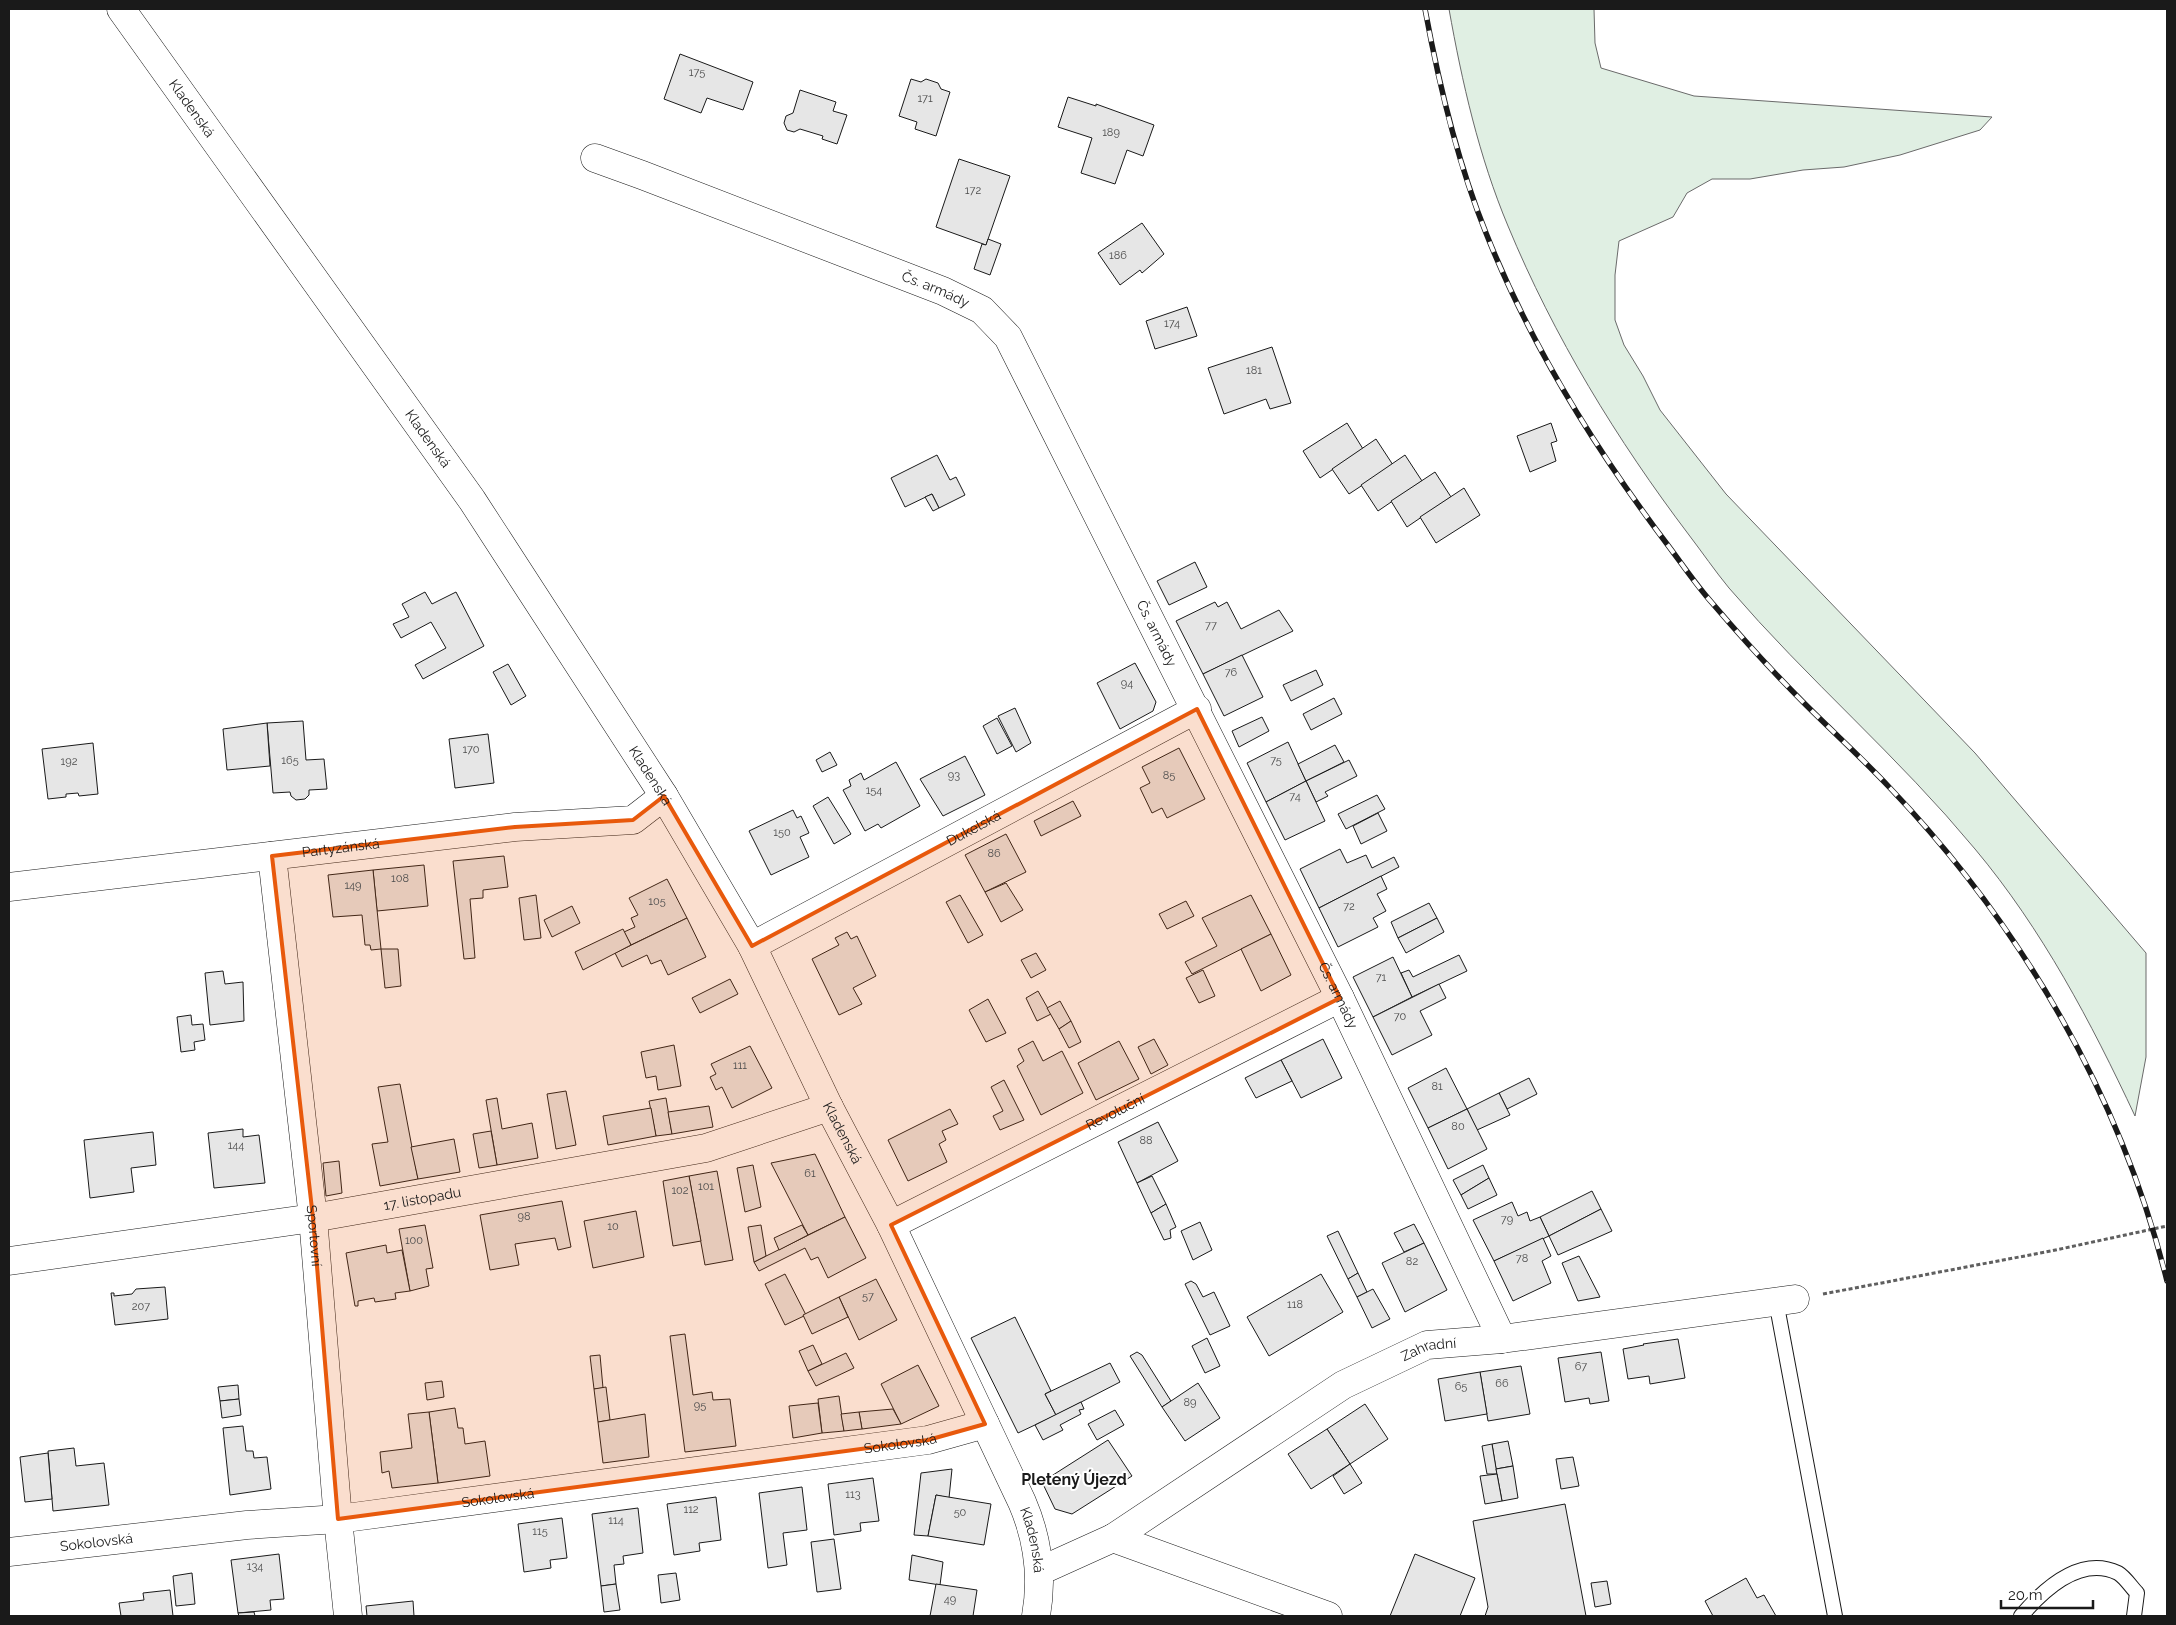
<svg xmlns="http://www.w3.org/2000/svg" width="2176" height="1625" viewBox="0 0 2176 1625" font-family="Raleway,sans-serif">
<style>
.green{fill:#e0efe3;stroke:#6a6a6a}
.building{fill:#e6e6e6;stroke:#1a1a1a}
.lines{fill:none;stroke-linecap:round;stroke-linejoin:round}
.lane-casing{stroke:#1a1a1a;stroke-width:16}
.street-casing{stroke:#1a1a1a;stroke-width:29}
.secondary-casing{stroke:#1a1a1a;stroke-width:29}
.path{stroke:#5f5f5f;stroke-width:3;stroke-dasharray:4 2.5;stroke-linecap:butt}
.lane{stroke:#fff;stroke-width:14}
.street{stroke:#fff;stroke-width:28}
.secondary{stroke:#fff;stroke-width:28}
.rail-casing{stroke:#1a1a1a;stroke-width:5.5}
.rail{stroke:#fff;stroke-width:4;stroke-dasharray:11;stroke-linecap:butt}
.marked{fill:#e8590c;fill-opacity:0.2;stroke:#e8590c;stroke-width:4;stroke-linejoin:round}
.labels{text-anchor:middle;dominant-baseline:central;stroke-width:4;stroke-linejoin:round;paint-order:stroke}
.number-label{font-size:11px;fill:#4d4d4d}
.street-label{font-size:14px;fill:#1a1a1a;stroke:#fff}
.quarter-label{font-size:16px;font-weight:bold;fill:#1a1a1a;stroke:#fff}
</style>
<rect width="100%" height="100%" fill="#fff"/>
<path class="green" d="M1449,9H1594L1595,43L1601,68L1694,96L1992,117L1980,130L1900,155L1844,167L1803,170L1750,179H1712L1687,193L1673,217L1619,241L1615,275V320L1624,345L1643,376L1660,410L1726,494L1975,753L2146,953V1057L2135,1116C2091,1022 2042,929 1975,849C1899,757 1807,679 1729,588C1715,571 1702,552 1689,535C1617,440 1554,337 1508,226C1479,157 1462,82 1449,9Z"/>
<g class="building">
<path d="M680,54L753,82L743,110L707,98L701,113L664,99Z"/>
<path d="M911,79L921,82L926,79L938,83L941,89L950,92L936,136L915,129L917,122L899,116Z"/>
<path d="M800,90L836,102L833,111L847,115L837,144L822,139L823,136L800,129L794,132L787,130L784,123L786,116L793,113Z"/>
<path d="M1068,97L1096,106V104L1154,125L1143,156L1127,150L1115,184L1081,173L1092,138L1058,127Z"/>
<path d="M959,159L1010,176L986,245L936,227Z"/>
<path d="M1142,223L1164,254L1142,273L1140,270L1120,285L1098,253Z"/>
<path d="M988,239L1001,244L990,275L974,269L982,244L986,245Z"/>
<path d="M1187,307L1197,336L1155,349L1146,321Z"/>
<path d="M1272,347L1291,403L1270,409L1266,399L1224,414L1208,368Z"/>
<path d="M1347,423L1363,449L1320,478L1303,451Z"/>
<path d="M1551,423L1557,441L1551,443L1556,461L1530,472L1517,436Z"/>
<path d="M1376,439L1393,465L1349,494L1332,469Z"/>
<path d="M937,455L950,480L956,477L965,495L939,508L932,494L905,507L891,478Z"/>
<path d="M1405,455L1422,481L1378,511L1361,485Z"/>
<path d="M1435,472L1451,497L1407,527L1391,501Z"/>
<path d="M1464,488L1480,515L1436,543L1420,517Z"/>
<path d="M932,494L939,508L933,511L925,497Z"/>
<path d="M1195,562L1207,587L1169,605L1157,581Z"/>
<path d="M425,592L432,604L456,592L484,646L423,679L415,665L446,648L431,622L401,638L393,624L409,617L402,604Z"/>
<path d="M1215,602L1218,607L1227,602L1241,629L1279,610L1293,631L1203,674L1176,621Z"/>
<path d="M1242,655L1263,697L1224,716L1203,674Z"/>
<path d="M1135,663L1156,702L1153,711L1120,729L1097,683Z"/>
<path d="M508,664L526,696L511,705L493,672Z"/>
<path d="M1316,670L1323,685L1291,701L1283,685Z"/>
<path d="M1334,698L1342,714L1311,730L1303,714Z"/>
<path d="M1015,708L1031,743L1016,752L998,716Z"/>
<path d="M1262,717L1269,731L1239,747L1232,731Z"/>
<path d="M997,718L1012,746L997,754L983,726Z"/>
<path d="M303,721L306,760L324,759L327,789L309,790V795L305,799L296,800L291,796L290,792L273,793L267,723Z"/>
<path d="M267,723L270,766L227,770L223,729Z"/>
<path d="M488,734L494,783L455,788L449,739Z"/>
<path d="M1288,742L1306,781L1266,802L1247,763Z"/>
<path d="M93,743L98,794L79,796L78,793L66,794V797L48,799L42,749Z"/>
<path d="M1335,745L1344,762L1306,781L1298,764Z"/>
<path d="M1179,748L1205,799L1167,818L1162,808L1152,813L1140,788L1150,783L1142,767Z"/>
<path d="M830,752L837,765L822,772L816,760Z"/>
<path d="M965,756L985,795L943,816L920,779Z"/>
<path d="M1349,760L1357,776L1325,792L1328,796L1316,802L1306,781Z"/>
<path d="M896,762L920,806L881,828L878,824L865,831L843,790L851,786L849,780L861,773L864,780Z"/>
<path d="M1306,781L1325,821L1285,840L1266,802Z"/>
<path d="M1377,795L1385,809L1346,829L1338,814Z"/>
<path d="M828,797L851,834L834,844L813,806Z"/>
<path d="M1073,801L1081,816L1041,836L1034,821Z"/>
<path d="M793,810L797,818L801,816L809,833L800,837L809,857L771,875L749,831Z"/>
<path d="M1378,813L1387,831L1361,844L1353,826Z"/>
<path d="M1006,834L1026,872L985,892L965,855Z"/>
<path d="M1340,849L1347,863L1366,855L1372,868L1394,857L1399,867L1319,908L1300,869Z"/>
<path d="M504,856L508,887L483,890V898L470,899L475,958L464,959L453,861Z"/>
<path d="M424,865L428,906L377,911L373,870Z"/>
<path d="M373,870L381,949L371,950L370,945H365L362,915L333,917L328,875Z"/>
<path d="M1381,876L1387,889L1377,894L1386,911L1373,918L1378,927L1338,947L1319,908Z"/>
<path d="M667,879L687,918L631,945L624,932L635,927L631,918L638,915L629,898Z"/>
<path d="M1006,883L1023,910L1001,922L985,892Z"/>
<path d="M536,895L541,938L524,940L519,898Z"/>
<path d="M960,895L983,935L968,943L946,902Z"/>
<path d="M1251,895L1271,934L1192,974L1185,962L1217,946L1202,918Z"/>
<path d="M1186,901L1194,916L1167,929L1159,914Z"/>
<path d="M1429,903L1437,918L1398,938L1391,922Z"/>
<path d="M572,906L580,923L552,937L544,920Z"/>
<path d="M687,918L706,957L668,975L661,960L651,964L647,955L622,967L615,953Z"/>
<path d="M1437,918L1444,932L1406,953L1398,938Z"/>
<path d="M623,929L631,945L583,970L575,952Z"/>
<path d="M847,932L851,939L857,936L876,976L853,988L862,1004L839,1015L812,959L839,945L835,938Z"/>
<path d="M1271,934L1291,975L1261,991L1241,949Z"/>
<path d="M381,949H398L401,986L385,988Z"/>
<path d="M1036,953L1046,970L1031,978L1021,960Z"/>
<path d="M1459,955L1467,971L1412,997L1401,973L1409,970L1413,977Z"/>
<path d="M1393,957L1412,997L1373,1017L1353,977Z"/>
<path d="M1203,970L1215,996L1199,1003L1186,978Z"/>
<path d="M223,971L225,984L243,982L244,1021L210,1025L205,973Z"/>
<path d="M730,979L738,994L700,1013L692,998Z"/>
<path d="M1439,984L1446,998L1420,1011L1432,1035L1392,1055L1373,1017Z"/>
<path d="M1038,991L1051,1014L1037,1021L1026,998Z"/>
<path d="M988,999L1006,1033L986,1042L969,1010Z"/>
<path d="M1060,1001L1071,1021L1059,1029L1047,1008Z"/>
<path d="M191,1015L192,1025L203,1024L205,1040L194,1042L195,1050L181,1052L177,1017Z"/>
<path d="M1071,1021L1081,1042L1069,1048L1059,1029Z"/>
<path d="M1154,1039L1168,1065L1151,1074L1138,1047Z"/>
<path d="M1323,1039L1342,1078L1301,1098L1281,1060Z"/>
<path d="M1033,1041L1043,1061L1062,1051L1083,1093L1041,1115L1017,1066L1024,1061L1018,1049Z"/>
<path d="M1119,1041L1139,1079L1096,1100L1078,1063Z"/>
<path d="M674,1045L681,1086L658,1090L656,1076L646,1078L641,1052Z"/>
<path d="M750,1046L772,1088L732,1108L722,1087L716,1090L710,1077L716,1074L711,1064Z"/>
<path d="M1281,1060L1292,1081L1256,1098L1245,1078Z"/>
<path d="M1446,1068L1467,1109L1428,1128L1408,1088Z"/>
<path d="M1529,1078L1537,1094L1507,1109L1499,1093Z"/>
<path d="M1004,1080L1024,1120L1000,1130L993,1116L1003,1111L991,1087Z"/>
<path d="M400,1084L418,1179L380,1186L372,1144L388,1142L378,1087Z"/>
<path d="M566,1091L576,1145L556,1149L547,1094Z"/>
<path d="M1499,1093L1510,1115L1477,1130L1467,1109Z"/>
<path d="M497,1098L502,1129L532,1123L538,1158L497,1165L486,1100Z"/>
<path d="M666,1098L672,1134L656,1136L649,1101Z"/>
<path d="M709,1106L713,1127L672,1134L668,1112Z"/>
<path d="M651,1108L656,1136L608,1145L603,1116Z"/>
<path d="M950,1109L958,1124L942,1131L946,1140L939,1144L947,1162L908,1181L888,1140Z"/>
<path d="M1467,1109L1487,1149L1448,1169L1428,1128Z"/>
<path d="M1158,1122L1178,1161L1137,1183L1118,1142Z"/>
<path d="M243,1129V1137L259,1135L265,1183L214,1188L208,1133Z"/>
<path d="M491,1131L497,1165L479,1168L473,1134Z"/>
<path d="M153,1132L156,1165L131,1168L134,1192L90,1198L84,1140Z"/>
<path d="M454,1139L460,1172L418,1179L411,1147Z"/>
<path d="M815,1154L845,1217L808,1235L771,1163Z"/>
<path d="M339,1161L342,1193L326,1196L323,1163Z"/>
<path d="M753,1165L761,1207L745,1212L737,1168Z"/>
<path d="M1483,1165L1489,1178L1461,1195L1453,1180Z"/>
<path d="M717,1171L733,1260L705,1265L689,1176Z"/>
<path d="M689,1176L701,1241L673,1246L663,1181Z"/>
<path d="M1152,1176L1166,1204L1151,1213L1137,1183Z"/>
<path d="M1489,1178L1497,1195L1468,1209L1461,1195Z"/>
<path d="M1592,1191L1601,1209L1549,1236L1540,1217Z"/>
<path d="M562,1201L571,1247L558,1250L555,1238L515,1244L519,1265L490,1270L480,1215Z"/>
<path d="M1512,1202L1518,1216L1527,1212L1530,1221L1540,1217L1549,1236L1494,1261L1473,1220Z"/>
<path d="M1166,1204L1176,1227L1170,1230L1171,1238L1164,1240L1151,1213Z"/>
<path d="M1601,1209L1612,1231L1558,1255L1549,1236Z"/>
<path d="M636,1211L644,1257L593,1268L584,1221Z"/>
<path d="M845,1217L866,1258L828,1278L818,1257L811,1260L805,1248L759,1271L754,1262Z"/>
<path d="M1200,1222L1212,1250L1193,1260L1181,1231Z"/>
<path d="M1414,1224L1424,1243L1404,1252L1394,1233Z"/>
<path d="M425,1225L433,1268L426,1269L429,1286L410,1291L399,1229Z"/>
<path d="M761,1225L766,1256L754,1262L748,1227Z"/>
<path d="M802,1225L808,1235L779,1250L774,1238Z"/>
<path d="M1338,1231L1358,1273L1348,1279L1327,1236Z"/>
<path d="M1543,1238L1551,1256L1542,1261L1551,1283L1513,1301L1494,1261Z"/>
<path d="M1424,1243L1447,1290L1405,1312L1382,1263Z"/>
<path d="M386,1245L387,1253L402,1250L410,1291L395,1293L396,1299L375,1302L374,1298L358,1301V1306H355L346,1253Z"/>
<path d="M1579,1256L1600,1297L1578,1301L1562,1263Z"/>
<path d="M1358,1273L1367,1292L1357,1297L1348,1279Z"/>
<path d="M785,1274L806,1315L785,1325L765,1284Z"/>
<path d="M1321,1274L1343,1312L1269,1356L1247,1317Z"/>
<path d="M876,1279L897,1320L859,1340L839,1297Z"/>
<path d="M1191,1281L1196,1284L1203,1297L1214,1292L1230,1326L1210,1335L1185,1284Z"/>
<path d="M165,1287L168,1319L115,1325L111,1293H114V1296L132,1294L136,1289Z"/>
<path d="M1373,1289L1390,1319L1372,1328L1357,1297Z"/>
<path d="M839,1297L848,1317L812,1334L803,1315Z"/>
<path d="M1015,1317L1051,1391L1045,1394L1056,1415L1018,1433L971,1338Z"/>
<path d="M685,1334L693,1395L712,1392L713,1400L730,1399L736,1446L685,1452L670,1336Z"/>
<path d="M1207,1338L1220,1366L1205,1373L1192,1346Z"/>
<path d="M1678,1339L1685,1378L1650,1384L1649,1376L1628,1379L1623,1349L1644,1345L1643,1344Z"/>
<path d="M813,1345L822,1364L808,1371L799,1351Z"/>
<path d="M1137,1352L1142,1355L1171,1401L1162,1407L1130,1356Z"/>
<path d="M1601,1352L1609,1401L1590,1404L1589,1398L1565,1402L1558,1358Z"/>
<path d="M846,1353L854,1368L816,1386L808,1371Z"/>
<path d="M600,1355L603,1388L594,1389L590,1356Z"/>
<path d="M1110,1363L1120,1382L1056,1415L1045,1394Z"/>
<path d="M918,1365L939,1406L901,1424L881,1384Z"/>
<path d="M1521,1366L1530,1414L1488,1421L1480,1372Z"/>
<path d="M1480,1372L1487,1414L1445,1421L1438,1379Z"/>
<path d="M442,1381L444,1397L427,1400L425,1383Z"/>
<path d="M1198,1383L1220,1418L1185,1441L1162,1407Z"/>
<path d="M238,1385L239,1399L220,1401L218,1387Z"/>
<path d="M606,1387L610,1420L598,1422L594,1389Z"/>
<path d="M839,1396L844,1431L822,1433L818,1399Z"/>
<path d="M239,1399L241,1415L222,1418L220,1401Z"/>
<path d="M1081,1402L1084,1409L1079,1410L1081,1414L1060,1425L1063,1430L1043,1440L1035,1425Z"/>
<path d="M818,1403L822,1433L793,1438L789,1406Z"/>
<path d="M1365,1404L1388,1439L1350,1464L1327,1429Z"/>
<path d="M455,1408L458,1428H463L465,1444L485,1441L490,1476L438,1483L429,1412Z"/>
<path d="M893,1409L901,1424L862,1429L859,1412Z"/>
<path d="M1115,1410L1124,1425L1097,1440L1088,1424Z"/>
<path d="M429,1412L438,1483L392,1488L389,1471L382,1473L380,1452L412,1448L408,1414Z"/>
<path d="M859,1412L862,1429L844,1431L841,1414Z"/>
<path d="M645,1414L649,1457L603,1463L598,1422Z"/>
<path d="M243,1426L246,1451H253L254,1458L267,1457L271,1489L230,1495L223,1428Z"/>
<path d="M1327,1429L1350,1464L1311,1489L1288,1454Z"/>
<path d="M1108,1440L1132,1476L1072,1514L1055,1509L1042,1482Z"/>
<path d="M1508,1441L1513,1466L1496,1469L1492,1444Z"/>
<path d="M1492,1444L1497,1474H1487L1482,1446Z"/>
<path d="M74,1448L76,1466L104,1463L109,1505L53,1511L48,1451Z"/>
<path d="M48,1453L52,1499L25,1502L20,1457Z"/>
<path d="M1573,1457L1579,1486L1561,1489L1556,1459Z"/>
<path d="M1350,1464L1362,1483L1344,1494L1333,1476Z"/>
<path d="M1513,1466L1518,1498L1502,1501L1496,1469Z"/>
<path d="M952,1469L949,1498L936,1495L928,1536L914,1535L921,1473Z"/>
<path d="M1497,1474L1502,1501L1485,1504L1480,1476Z"/>
<path d="M873,1478L879,1521L860,1523L861,1531L834,1535L828,1484Z"/>
<path d="M802,1487L807,1530L783,1533L787,1565L768,1568L759,1493Z"/>
<path d="M936,1495L991,1504L984,1545L928,1536Z"/>
<path d="M716,1497L721,1540L699,1543L700,1551L674,1555L667,1504Z"/>
<path d="M1565,1504L1586,1616H1485L1488,1607L1473,1521Z"/>
<path d="M638,1508L643,1553L623,1556L624,1564L614,1565L616,1584L601,1586L592,1514Z"/>
<path d="M562,1518L567,1558L550,1560L551,1568L524,1572L518,1524Z"/>
<path d="M834,1539L841,1589L817,1592L811,1542Z"/>
<path d="M279,1554L284,1599L270,1600L271,1610L238,1613L231,1560Z"/>
<path d="M1415,1554L1475,1578L1460,1616H1390Z"/>
<path d="M912,1555L943,1562L940,1585L909,1580Z"/>
<path d="M192,1573L195,1604L176,1606L173,1576Z"/>
<path d="M676,1573L680,1600L661,1603L658,1575Z"/>
<path d="M1746,1578L1757,1598L1764,1595L1776,1616H1713L1705,1601Z"/>
<path d="M1607,1581L1611,1604L1595,1607L1591,1583Z"/>
<path d="M616,1584L620,1610L604,1612L601,1586Z"/>
<path d="M936,1584L977,1590L973,1616H930Z"/>
<path d="M170,1590L173,1616H121L119,1603L144,1600L143,1593Z"/>
<path d="M413,1601L414,1616H367L366,1606Z"/>
<path d="M254,1612L255,1616H239L238,1613Z"/>
</g>
<g class="lines">
<g class="lane-casing">
<g id="lane">
<path d="M1776,1301L1835,1616"/>
<path d="M2021,1616C2044,1589 2080,1555 2118,1573C2125,1577 2132,1588 2137,1593L2134,1616"/>
</g>
</g>
<g class="street-casing">
<g id="street">
<path id="s1" d="M595,158L642,175L943,291L982,310L1008,337L1340,998L1502,1339"/>
<path id="s2" d="M272,856L313,1218L338,1519L348,1616"/>
<path id="s3" d="M9,887L515,827L633,820L664,796"/>
<path id="s4" d="M752,946L1197,709"/>
<path id="s5" d="M891,1225L1340,998"/>
<path id="s6" d="M9,1261L313,1218L706,1148L829,1107"/>
<path d="M1113,1538L1328,1616"/>
<path id="s7" d="M9,1552L247,1525L338,1519L928,1440L985,1424"/>
<path id="s8" d="M1040,1571L1113,1538L1343,1385L1427,1345L1502,1339L1795,1299"/>
</g>
</g>
<g class="secondary-casing">
<g id="secondary">
<path id="s9" d="M121,9L472,500L664,796L752,946L829,1107L891,1225L1022,1502C1038,1539 1043,1576 1036,1616"/>
</g>
</g>
<path class="path" d="M1823,1294L2051,1251L2167,1226"/>
<use href="#lane" class="lane"/>
<use href="#street" class="street"/>
<use href="#secondary" class="secondary"/>
<g class="rail-casing">
<path id="rail" d="M1425,9C1439,85 1457,161 1486,233C1530,344 1596,450 1667,544C1682,564 1696,585 1713,604C1742,638 1773,672 1805,704C1833,732 1863,759 1890,788C2021,925 2121,1096 2167,1281"/>
</g>
<use href="#rail" class="rail"/>
</g>
<path class="marked" d="M1197,709L1340,998L891,1225L985,1424L928,1440L338,1519L313,1218L272,856L515,827L633,820L664,796L752,946Z"/>
<g class="labels">
<g class="number-label">
<text x="697" y="72">175</text>
<text x="925" y="98">171</text>
<text x="1111" y="132">189</text>
<text x="973" y="190">172</text>
<text x="1118" y="255">186</text>
<text x="1172" y="323">174</text>
<text x="1254" y="370">181</text>
<text x="1211" y="625">77</text>
<text x="1231" y="672">76</text>
<text x="1127" y="683">94</text>
<text x="471" y="749">170</text>
<text x="290" y="760">165</text>
<text x="1276" y="760">75</text>
<text x="69" y="761">192</text>
<text x="954" y="775">93</text>
<text x="1169" y="775">85</text>
<text x="874" y="790">154</text>
<text x="1295" y="796">74</text>
<text x="782" y="832">150</text>
<text x="994" y="853">86</text>
<text x="400" y="878">108</text>
<text x="353" y="885">149</text>
<text x="657" y="901">105</text>
<text x="1349" y="906">72</text>
<text x="1381" y="977">71</text>
<text x="1400" y="1016">70</text>
<text x="740" y="1065">111</text>
<text x="1437" y="1086">81</text>
<text x="1458" y="1126">80</text>
<text x="1146" y="1140">88</text>
<text x="236" y="1145">144</text>
<text x="810" y="1173">61</text>
<text x="706" y="1186">101</text>
<text x="680" y="1190">102</text>
<text x="524" y="1216">98</text>
<text x="1507" y="1219">79</text>
<text x="613" y="1226">10</text>
<text x="414" y="1240">100</text>
<text x="1522" y="1258">78</text>
<text x="1412" y="1261">82</text>
<text x="868" y="1296">57</text>
<text x="1295" y="1304">118</text>
<text x="141" y="1306">207</text>
<text x="1581" y="1366">67</text>
<text x="1502" y="1383">66</text>
<text x="1461" y="1386">65</text>
<text x="1190" y="1402">89</text>
<text x="700" y="1405">95</text>
<text x="853" y="1494">113</text>
<text x="691" y="1509">112</text>
<text x="960" y="1512">50</text>
<text x="616" y="1520">114</text>
<text x="540" y="1531">115</text>
<text x="255" y="1566">134</text>
<text x="950" y="1599">49</text>
</g>
<g class="street-label">
<text stroke="none"><textPath href="#s9" startOffset="122">Kladenská</textPath></text>
<text stroke="none"><textPath href="#s1" startOffset="365">Čs. armády</textPath></text>
<text stroke="none"><textPath href="#s9" startOffset="528">Kladenská</textPath></text>
<text stroke="none"><textPath href="#s1" startOffset="785">Čs. armády</textPath></text>
<text stroke="none"><textPath href="#s9" startOffset="932">Kladenská</textPath></text>
<text stroke="none"><textPath href="#s4" startOffset="251">Dukelská</textPath></text>
<text stroke="none"><textPath href="#s3" startOffset="334">Partyzánská</textPath></text>
<text stroke="none"><textPath href="#s1" startOffset="1190">Čs. armády</textPath></text>
<text stroke="none"><textPath href="#s5" startOffset="251">Revoluční</textPath></text>
<text stroke="none"><textPath href="#s9" startOffset="1338">Kladenská</textPath></text>
<text stroke="none"><textPath href="#s6" startOffset="418">17. listopadu</textPath></text>
<text stroke="none"><textPath href="#s2" startOffset="382">Sportovní</textPath></text>
<text stroke="none"><textPath href="#s8" startOffset="450">Zahradní</textPath></text>
<text stroke="none"><textPath href="#s7" startOffset="898">Sokolovská</textPath></text>
<text stroke="none"><textPath href="#s7" startOffset="492">Sokolovská</textPath></text>
<text stroke="none"><textPath href="#s9" startOffset="1788">Kladenská</textPath></text>
<text stroke="none"><textPath href="#s7" startOffset="88">Sokolovská</textPath></text>
</g>
<g class="quarter-label">
<text x="1074" y="1479">Pletený Újezd</text>
</g>
</g>
<rect width="2176" height="1625" fill="none" stroke="#1a1a1a" stroke-width="20"/>
<path d="M2001 1600v8h92v-8" fill="none" stroke="#1a1a1a" stroke-width="2.5"/>
<text x="2008" y="1600" font-size="15" fill="#1a1a1a" stroke="#ffffff" stroke-width="4" paint-order="stroke">20 m</text>
</svg>
